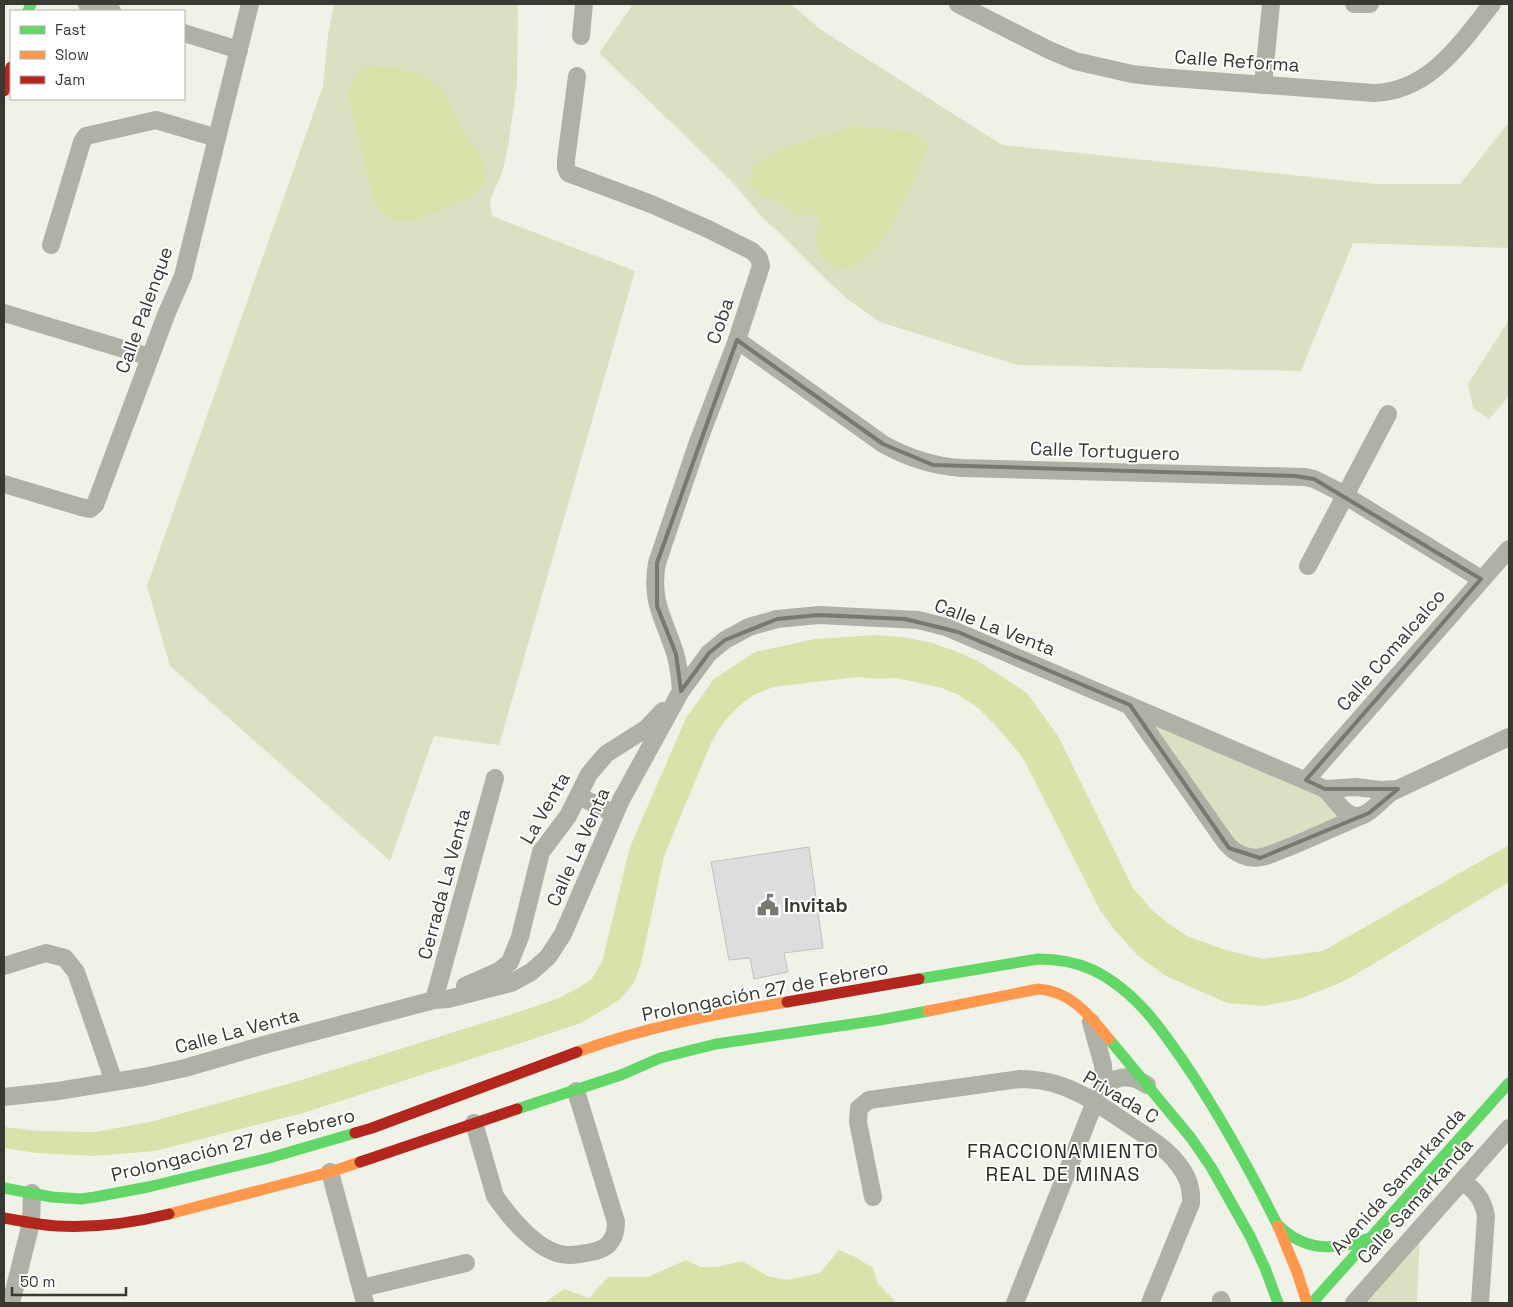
<svg xmlns="http://www.w3.org/2000/svg" width="1513" height="1307" viewBox="0 0 1513 1307" font-family="'Space Grotesk',sans-serif">
<style>
.green{fill:#dbe0c3}
.water{fill:#dae2ab}
.building{fill:#dcdede;stroke:#bfc2c0}
.lines{fill:none;stroke-linecap:round;stroke-linejoin:round}
.street{stroke:#afb1a7;stroke-width:18}
.fast{stroke:#63d668;stroke-width:11}
.slow{stroke:#ff974d;stroke-width:11}
.jam{stroke:#b3261e;stroke-width:11}
.marked{fill:none;stroke:#787a72;stroke-width:4;stroke-linejoin:round}
.labels{text-anchor:middle;dominant-baseline:central;stroke-width:4;stroke-linejoin:round;paint-order:stroke}
.street-label{font-size:19px;fill:#373932;stroke:#fff}
.poi-label{font-size:19px;font-weight:bold;fill:#373932;stroke:#fff;text-anchor:start}
.neighbourhood-label{font-size:20px;letter-spacing:1px;fill:#2a2c1e;stroke:#fff}
</style>
<rect width="100%" height="100%" fill="#f0f2e8"/>
<g class="green">
<path d="M334,4H518L517,83L509,141L503,170L490,201L492,216L635,271L499,745L434,736L390,861L170,666L147,586L323,86L328,35Z"/>
<path d="M629,4H791L820,29L1002,145L1377,184H1460L1509,122V248L1353,243L1301,371L1017,365L880,322L847,299L808,262L784,237L763,218L732,182L702,152L599,53L631,7Z"/>
<path d="M1509,320V396L1489,419L1473,408L1468,384Z"/>
<path d="M1130,705L1325,789L1345,823L1246,856Z"/>
<path d="M1420,1228L1417,1303H1354Z"/>
</g>
<g class="water">
<path d="M365,66L409,70L427,76L444,92L455,116L469,140L480,154L486,168L485,183L472,197L417,219L396,221L384,215L375,203L368,179L348,95L354,77Z"/>
<path d="M855,127L883,128L916,134L928,146L919,171L889,231L875,251L856,265L835,270L819,253L815,235L820,219L813,214H794L781,202L764,198L750,185L752,167L782,148Z"/>
<path d="M875,635L901,637L929,642L955,651L978,661L1027,693L1058,736L1133,888L1152,910L1173,927L1189,937L1226,950L1263,959L1323,951L1509,845V882L1355,975L1335,985L1299,999L1264,1006L1227,1003L1166,976L1138,956L1114,929L1100,910L1023,758L999,729L978,708L959,695L942,688L897,678L877,679L857,677L773,687L752,696L739,706L723,723L711,743L664,856L641,964L634,983L619,1000L600,1012L581,1023L524,1042L303,1113L155,1151L95,1156L36,1153L4,1148V1127L39,1131L95,1132L154,1121L298,1081L518,1012L559,998L574,990L591,980L602,962L630,847L686,718L714,679L755,652L815,639Z"/>
<path d="M839,1250L855,1257L873,1268L878,1284L897,1303H544L564,1289L589,1298L608,1277H648L686,1260L700,1267H717L742,1261L768,1276L787,1280L820,1273Z"/>
</g>
<path class="building" d="M809,847L823,948L784,953L788,972L754,979L750,958L729,960L711,862Z"/>
<g class="lines">
<g class="street">
<path d="M87,4L112,11"/>
<path d="M958,4L1049,50L1075,61L1132,74L1159,77L1374,93C1430,91 1460,44 1492,4"/>
<path d="M1354,4H1370"/>
<path d="M184,33L239,50"/>
<path d="M581,36L584,4"/>
<path d="M577,76L566,160V168L568,173L651,204L708,229L752,251L759,258L761,266L737,340L698,442L657,563C650,602 664,618 675,653C679,666 680,678 681,691"/>
<path d="M1263,85L1271,4"/>
<path d="M51,245L82,142L86,136L156,120L217,138"/>
<path d="M4,313L150,357"/>
<path d="M737,340L883,444C908,458 933,466 961,468L1305,477L1314,479L1336,490L1481,579"/>
<path d="M4,484L81,507L90,509L95,505L166,315L183,276L250,4"/>
<path d="M1308,566L1388,414"/>
<path d="M1130,706L1226,843C1234,853 1248,860 1261,857C1269,856 1278,851 1287,848C1312,838 1337,826 1363,815"/>
<path d="M1306,780L1509,549"/>
<path d="M1325,789L1356,787L1381,790L1398,789"/>
<path d="M579,796L614,814"/>
<path d="M4,966L46,953L65,958L76,972L114,1082"/>
<path d="M465,986L499,971L510,962L520,937L541,852L568,816L589,774L606,754L647,728L663,711"/>
<path d="M434,1000L495,778"/>
<path d="M1100,1092C1113,1075 1129,1073 1147,1085"/>
<path d="M4,1097L58,1091L144,1077L185,1068L264,1045L434,1000L448,999L511,983L531,972L548,957L563,934L621,800L681,691L709,653L725,640L749,627L777,619L819,615L918,620L946,627L1325,789C1333,796 1338,806 1346,812C1363,825 1376,804 1388,795C1391,792 1395,791 1398,789L1509,737"/>
<path d="M474,1123L495,1196C510,1218 540,1255 569,1255C578,1255 587,1253 596,1251C610,1247 616,1237 616,1222L576,1091"/>
<path d="M330,1172L365,1303"/>
<path d="M1462,1181C1475,1190 1483,1199 1486,1216L1480,1303"/>
<path d="M873,1197L858,1122L859,1108L869,1100L1020,1079C1035,1079 1048,1081 1062,1086C1087,1095 1109,1111 1131,1126C1148,1137 1166,1148 1178,1164C1187,1175 1192,1189 1191,1203L1150,1303"/>
<path d="M362,1288L466,1263"/>
<path d="M1221,1300L1222,1303"/>
<path d="M11,1303L31,1223L32,1193"/>
<path d="M1015,1303L1104,1079L1103,1065L1091,1022"/>
<path d="M1354,1303L1509,1128"/>
</g>
<g class="fast">
<path d="M28,11L31,4"/>
<path d="M919,979L1038,959C1057,959 1076,962 1093,970C1138,992 1165,1034 1192,1074C1224,1123 1252,1174 1278,1226"/>
<path d="M1109,1039L1191,1138L1211,1167L1250,1236L1265,1268L1278,1303"/>
<path d="M517,1109L621,1075L660,1058L716,1044L880,1020L928,1011"/>
<path d="M4,1188L52,1197L81,1199L95,1197L148,1187L269,1158L355,1133"/>
<path d="M1278,1225C1305,1252 1336,1251 1370,1238"/>
<path d="M1312,1303L1509,1083"/>
</g>
<g class="slow">
<path d="M928,1011L1038,989C1071,991 1089,1015 1109,1039"/>
<path d="M577,1052C645,1027 716,1014 787,1002"/>
<path d="M169,1214L330,1172L360,1162"/>
<path d="M1278,1226L1297,1272L1307,1303"/>
</g>
<g class="jam">
<path d="M4,91L11,67"/>
<path d="M787,1002L919,979"/>
<path d="M355,1133L372,1128L577,1052"/>
<path d="M360,1162L517,1109"/>
<path d="M4,1218C22,1221 40,1225 57,1226C94,1228 133,1223 169,1214"/>
</g>
</g>
<path class="marked" d="M737,340L883,444L933,465L1295,476L1314,479L1481,579L1306,780L1325,789H1398L1369,813L1260,858L1229,848L1130,705L958,632L905,619L819,615L777,619L725,640L709,653L681,691L676,654L657,606V563Z"/>
<defs>
<g id="civic-bare" transform="scale(1.725)"><path d="M-.6-6.5H3V-4.5H.6V-3L4-1V1h2V6H-6V1h2V-1L-.6-3ZM-1.2 2.5V6h2.4V2.5Z" fill="#787a72" stroke="#fff" stroke-width="2.5" paint-order="stroke"/></g>
</defs>
<g fill-rule="evenodd">
<use href="#civic-bare" x="768" y="905"/>
</g>
<g class="labels">
<g class="street-label">
<text transform="translate(1237 61) rotate(4)">Calle Reforma</text>
<text transform="translate(144 310) rotate(-70)">Calle Palenque</text>
<text transform="translate(720 321) rotate(-71)">Coba</text>
<text transform="translate(1105 451) rotate(2)">Calle Tortuguero</text>
<text transform="translate(995 627) rotate(21)">Calle La Venta</text>
<text transform="translate(1391 650) rotate(-49)">Calle Comalcalco</text>
<text transform="translate(545 808) rotate(-60)">La Venta</text>
<text transform="translate(578 847) rotate(-66)">Calle La Venta</text>
<text transform="translate(444 884) rotate(-75)">Cerrada La Venta</text>
<text transform="translate(765 991) rotate(-11)">Prolongación 27 de Febrero</text>
<text transform="translate(237 1031) rotate(-15)">Calle La Venta</text>
<text transform="translate(1121 1097) rotate(31)">Privada C</text>
<text transform="translate(233 1145) rotate(-14)">Prolongación 27 de Febrero</text>
<text transform="translate(1398 1181) rotate(-48)">Avenida Samarkanda</text>
<text transform="translate(1415 1201) rotate(-48)">Calle Samarkanda</text>
</g>
<g class="poi-label">
<text x="784" y="905">Invitab</text>
</g>
<g class="neighbourhood-label">
<text x="1063" y="1151">FRACCIONAMIENTO<tspan x="1063" dy="23">REAL DE MINAS</tspan></text>
</g>
</g>
<rect width="1513" height="1307" fill="none" stroke="#373932" stroke-width="10"/>
<rect x="10" y="10" width="175" height="90" fill="#ffffff" stroke="#afb0ad"/>
<rect x="20" y="26" width="25" height="8" fill="#63d668" stroke="#afb0ad"/>
<text x="55" y="35" font-size="15" fill="#373932">Fast</text>
<rect x="20" y="51" width="25" height="8" fill="#ff974d" stroke="#afb0ad"/>
<text x="55" y="60" font-size="15" fill="#373932">Slow</text>
<rect x="20" y="76" width="25" height="8" fill="#b3261e" stroke="#afb0ad"/>
<text x="55" y="85" font-size="15" fill="#373932">Jam</text>
<path d="M12 1287v8h114v-8" fill="none" stroke="#373932" stroke-width="2.5"/>
<text x="20" y="1287" font-size="15" fill="#373932" stroke="#ffffff" stroke-width="4" paint-order="stroke">50 m</text>
</svg>
